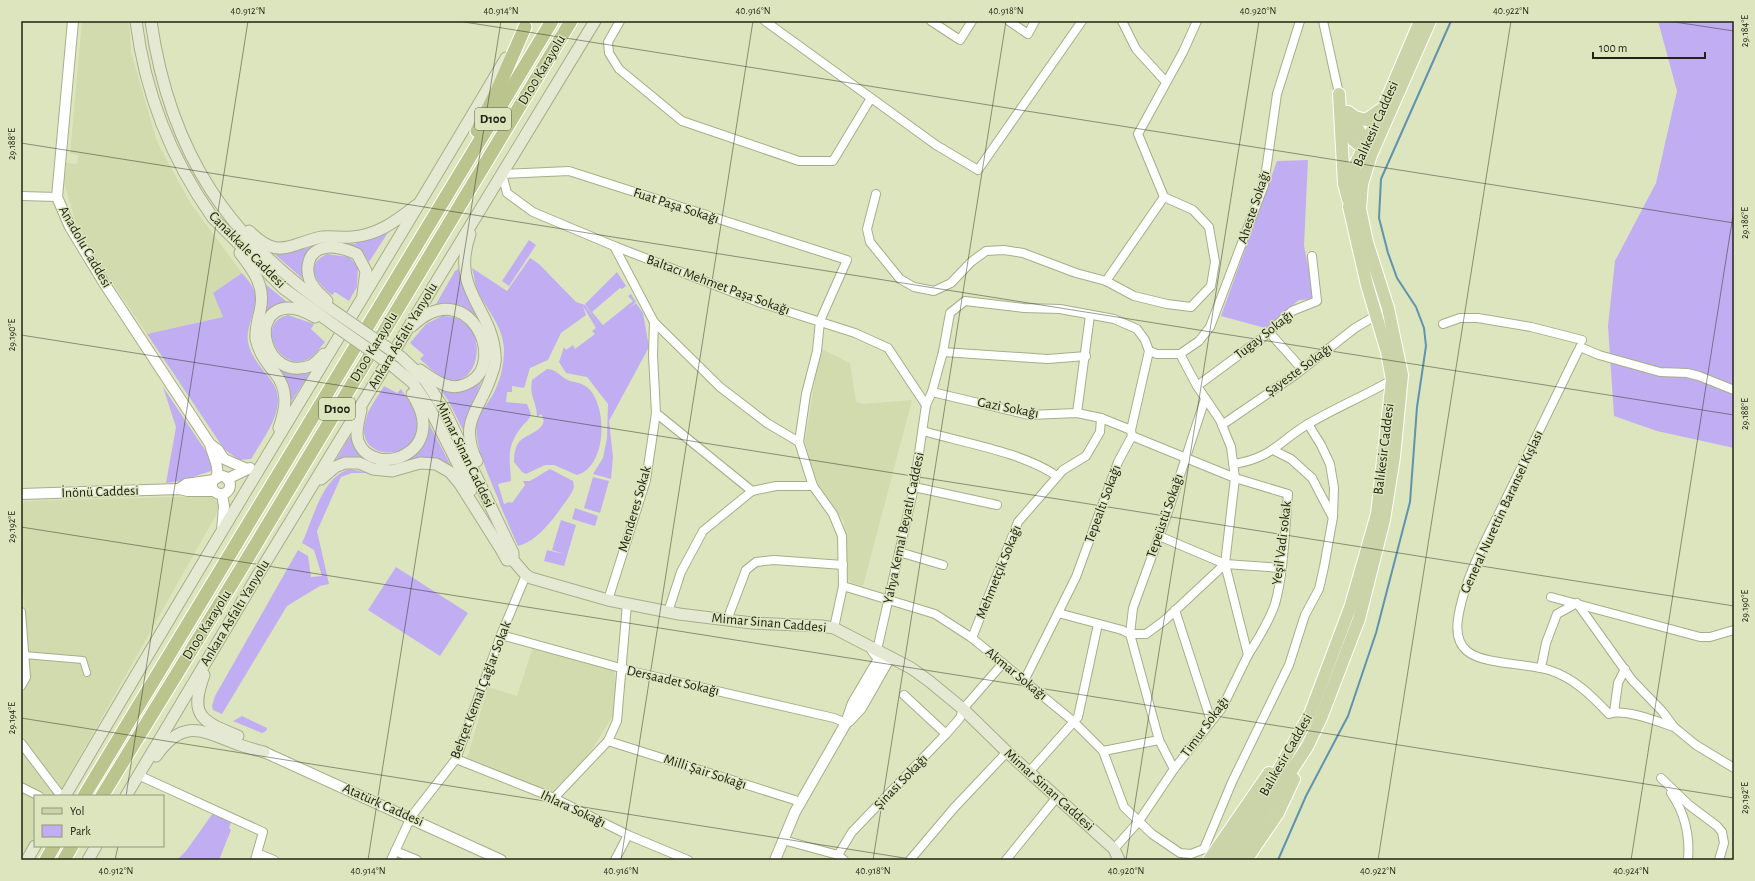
<svg xmlns="http://www.w3.org/2000/svg" width="1755" height="881" viewBox="0 0 1755 881" font-family="'Alegreya Sans',sans-serif">
<style>
.built{fill:#d2dbad}
.green{fill:#c1aef2}
.lines{fill:none;stroke-linecap:round;stroke-linejoin:round}
.stream{stroke:#5f93af;stroke-width:2}
.pedestrian-casing{stroke:#a6ae89;stroke-width:8}
.minor-casing{stroke:#a6ae89;stroke-width:10}
.tertiary-casing{stroke:#a6ae89;stroke-width:12}
.secondary-casing{stroke:#a6ae89;stroke-width:13}
.primary-casing{stroke:#fff;stroke-width:14}
.trunk-casing{stroke:#fff;stroke-width:15}
.pedestrian{stroke:#fff;stroke-width:6}
.minor{stroke:#fff;stroke-width:8}
.tertiary{stroke:#fff;stroke-width:10}
.secondary{stroke:#e5e9d4;stroke-width:11}
.primary{stroke:#cbd3a9;stroke-width:12}
.trunk{stroke:#bac48c;stroke-width:13}
.secondary-bridge-casing{stroke:#a6ae89;stroke-width:13;stroke-linecap:butt}
.secondary-bridge{stroke:#e5e9d4;stroke-width:11}
.ticks{fill:none;stroke:#202315;stroke-width:1;stroke-opacity:0.45}
.labels{text-anchor:middle;dominant-baseline:central;stroke-width:3;stroke-linejoin:round;paint-order:stroke}
.shield{fill:#dde5be;stroke:#595d48;stroke-width:1}
.shield-label{font-size:13px;font-weight:bold;fill:#202315}
.street-label{font-size:14px;fill:#202315;stroke:#dde5be}
.neatline{fill:none;stroke:#202315;stroke-width:1.5}
.ticks-label{font-size:10px;text-anchor:middle;fill:#202315}
</style>
<rect width="100%" height="100%" fill="#dde5be"/>
<g class="built">
<path d="M82,21H129L131,52L157,142L191,204L242,273L213,293L223,317L147,334L101,266L76,223L64,183L66,163L77,164L78,155L70,154Z"/>
<path d="M820,348L850,363L856,402L863,404L912,400L863,586L851,583L848,579L844,522L813,476L805,441Z"/>
<path d="M210,496L216,498L219,502L216,515L61,790L21,735V696L30,678L21,563V506L25,501Z"/>
<path d="M534,644L614,670L616,687L613,716L587,757L551,793L467,758L488,687L517,696Z"/>
<path d="M21,749L57,796H35V835L21,857Z"/>
</g>
<g class="green">
<path d="M1658,21H1734V448L1657,431L1614,416L1608,326L1615,261L1656,183L1677,91Z"/>
<path d="M1308,160L1304,246L1315,299L1299,300L1265,328L1221,316L1277,161Z"/>
<path d="M389,231L369,262C364,253 358,248 348,244H356V242Z"/>
<path d="M529,240L536,245L509,286L502,281Z"/>
<path d="M321,243L306,255L303,262V279L271,251L301,247L303,249Z"/>
<path d="M327,254L349,257L358,266L357,287L349,301L335,292L332,295C317,283 302,266 327,254Z"/>
<path d="M530,258L539,264L576,302L585,305L600,327L585,304L617,272L626,286L622,289L620,288L592,312L603,325L633,301L628,296L631,294L636,302L628,309L636,303L643,313L649,347L609,421L613,457L611,479L593,474L603,458L607,438L608,404L587,377L566,373L559,362L564,347L566,350L573,345L575,349L595,334L592,331L596,328L583,306L586,315L561,333L548,360L530,368L524,388L512,386V392H507L506,402L527,404L531,414C529,421 524,423 520,429C506,448 510,458 511,481L498,484L504,504L509,502L512,503L525,485L523,481H530L550,469L573,481L574,487L571,494C558,512 541,540 518,546L500,505L503,504L500,505L499,501C491,481 473,444 477,423C479,412 487,405 492,396C500,382 504,366 504,349C503,327 488,311 478,292C475,285 474,275 472,268L507,291Z"/>
<path d="M460,268L465,292L478,312L474,315L457,304L435,306L455,271Z"/>
<path d="M242,273C246,278 251,283 253,288C261,305 245,325 248,342C253,368 279,378 278,401C277,421 263,439 253,456L251,459L239,460L224,449L147,334L223,317L213,293Z"/>
<path d="M264,283L287,302L274,307L262,321Z"/>
<path d="M288,315L314,324L311,329L325,342C319,349 313,358 304,361C277,368 256,322 288,315Z"/>
<path d="M442,316C494,315 482,395 444,378C435,374 428,366 420,359L424,355L410,343L426,324Z"/>
<path d="M272,363C286,371 295,375 311,371L291,402L289,392Z"/>
<path d="M547,369C555,369 559,375 566,379C574,384 580,380 590,390C608,411 606,467 577,475L554,465H545L526,474L522,472L514,462C514,455 515,445 521,440C528,434 551,428 541,414L537,417C537,401 529,397 532,380Z"/>
<path d="M484,375L478,390L480,391L467,416L465,434L448,400L440,389C460,393 471,393 484,375Z"/>
<path d="M384,386L397,393L401,389C408,400 418,412 417,426C416,464 352,461 366,419C369,407 378,397 384,386Z"/>
<path d="M163,387L209,456L212,465L211,471L181,481L166,483L176,427Z"/>
<path d="M428,422L452,468C433,457 428,455 407,463L406,461C422,451 426,440 428,422Z"/>
<path d="M350,436L375,462L381,465L347,458L336,460Z"/>
<path d="M350,469L368,473H352L341,477L317,531L329,584L320,586L287,606L222,714L213,710L212,706L215,696L298,550L308,556L311,577L322,576L314,550L302,543C313,520 322,476 350,469Z"/>
<path d="M593,477L609,481L600,513L584,508Z"/>
<path d="M575,508L598,516L595,526L572,519Z"/>
<path d="M561,520L576,525L564,566L544,561L547,550L564,554L552,550Z"/>
<path d="M396,567L468,613L440,656L368,610Z"/>
<path d="M242,716L267,728L266,731L262,733L233,721Z"/>
<path d="M213,813L231,822L229,828L231,830L219,860H177L186,851Z"/>
</g>
<g class="lines">
<path class="stream" d="M1278,860L1306,796L1348,716L1376,633L1410,502L1417,407L1426,346L1424,328L1416,307L1397,278L1388,253L1379,218L1381,179L1451,21"/>
<g class="pedestrian-casing">
<path id="pedestrian" d="M24,655L83,660L87,673"/>
</g>
<g class="minor-casing">
<g id="minor">
<path d="M620,21L608,42L609,53L619,69L682,121L799,161H833L871,98"/>
<path d="M765,21L936,145L978,170L1082,21"/>
<path d="M931,21L960,40L972,21"/>
<path d="M1009,21L1028,34L1035,21"/>
<path d="M1122,21L1136,49L1166,82"/>
<path d="M1323,21L1339,94"/>
<path d="M876,194L867,229L870,242L900,279L914,287L934,291L951,283L971,262L986,251L1004,250L1023,253L1076,273L1106,281L1134,296L1167,304L1191,307L1211,286L1215,262L1209,227L1193,210L1164,197L1138,134L1183,52L1197,21"/>
<path d="M21,196L57,197"/>
<path d="M614,246L654,322L720,387L767,423L799,442"/>
<path d="M1106,281L1164,197"/>
<path d="M1443,324L1460,318H1478L1531,327L1582,340"/>
<path d="M1269,332L1302,369"/>
<path d="M1580,347L1599,355L1660,372L1687,373L1699,376L1734,390"/>
<path d="M1578,351C1554,401 1529,452 1504,503C1489,534 1471,566 1462,600C1458,615 1452,639 1467,651C1484,665 1526,663 1549,670C1574,678 1591,695 1609,714C1624,708 1659,722 1674,727"/>
<path d="M943,352L1048,359L1086,356"/>
<path d="M1180,354L1199,341L1210,327L1264,185L1277,94L1300,21"/>
<path d="M1197,386L1262,338L1292,311L1317,301L1312,256"/>
<path d="M932,392L1029,415L1077,413L1101,418L1131,430"/>
<path d="M656,413L752,491"/>
<path d="M1077,413L1090,315"/>
<path d="M1222,425L1295,375L1355,328L1377,315"/>
<path d="M923,431C964,443 1022,452 1057,476"/>
<path d="M1132,436L1235,478L1288,494C1285,526 1284,573 1275,604C1269,622 1258,639 1248,655"/>
<path d="M1273,450L1291,459L1312,478L1332,516"/>
<path d="M1234,464C1272,458 1278,442 1308,424C1335,408 1364,396 1392,380"/>
<path d="M914,487L997,505"/>
<path d="M1159,536L1225,564L1281,568"/>
<path d="M899,552L943,565"/>
<path d="M843,586L935,614L972,638L1073,721L1103,751L1124,807L1152,834L1180,853L1191,854L1204,849L1232,782L1289,665L1305,615L1319,589L1324,567L1333,517L1334,488L1330,464L1321,445L1308,424"/>
<path d="M1551,597L1700,637H1710L1734,630"/>
<path d="M608,600L646,480L656,413L653,355L654,322"/>
<path d="M1175,610L1211,721"/>
<path d="M21,612L26,677L21,686"/>
<path d="M668,612L681,572L703,531L752,491L776,486H813"/>
<path d="M1058,613L1122,630L1130,634H1146L1165,620L1225,564L1235,478L1231,447L1220,420L1197,386L1180,354"/>
<path d="M727,620L746,570L756,562L774,560L843,565"/>
<path d="M834,628L843,586L842,536L833,514L813,486L799,442L806,394L817,351L820,321L847,260L569,171L502,174L507,193L533,212L614,246L761,303L855,333L888,348L926,405"/>
<path d="M501,635L635,672L834,718L846,723"/>
<path d="M972,638L1018,522L1063,470L1086,456L1100,432L1101,418"/>
<path d="M877,650L914,487L926,405L932,392L943,352L950,313L965,301L1024,308L1060,309L1114,319L1137,329L1145,340L1149,351"/>
<path d="M1541,668L1546,643L1557,614L1577,603L1632,680L1662,711L1674,727L1696,745L1734,768"/>
<path d="M1024,681L1076,577L1118,462L1132,436L1131,430L1149,351L1157,354H1180"/>
<path d="M904,695L946,734"/>
<path d="M1614,712L1618,683L1625,669"/>
<path d="M608,741L801,802"/>
<path d="M21,743L61,796"/>
<path d="M1103,751L1159,740"/>
<path d="M456,759L554,798L628,835L688,860"/>
<path d="M1174,769L1159,740L1130,634L1133,608L1167,515L1205,399"/>
<path d="M1029,772L1078,717L1098,624"/>
<path d="M138,775L263,832L255,860"/>
<path d="M1661,778L1689,805L1717,826L1722,832L1724,843L1719,860"/>
<path d="M21,787L39,796"/>
<path d="M1671,793C1685,813 1690,836 1688,860"/>
<path d="M554,798L608,741L617,721L627,604"/>
<path d="M783,840L838,855L844,860"/>
<path d="M1114,849L1139,821L1174,769L1222,708L1248,655L1225,564"/>
<path d="M395,851L417,860"/>
<path d="M257,853L274,860"/>
<path d="M838,855L852,832L946,734L960,718L963,709L1003,663"/>
<path d="M391,860L411,817L456,759L501,635L526,575"/>
<path d="M615,860L628,835"/>
<path d="M910,860L954,808L1007,752"/>
<path d="M1006,860L1057,797"/>
</g>
</g>
<g class="tertiary-casing">
<g id="tertiary">
<path d="M73,21L57,197L70,227L104,283L210,444L218,450L224,459L247,469"/>
<path d="M210,444C213,458 219,463 217,478"/>
<circle cx="221" cy="485" r="9"/>
<path d="M227,479L250,468"/>
<path d="M179,489L186,484L214,480"/>
<path d="M21,494L179,489L188,491H214"/>
<path d="M222,494L224,506L222,531"/>
<path d="M849,721L861,708L890,657"/>
<path d="M264,752L501,860"/>
<path d="M775,860L795,812L846,723L853,703L879,659L870,647"/>
</g>
</g>
<g class="secondary-casing">
<g id="secondary">
<path d="M136,21C145,93 171,159 213,218L283,288L334,325"/>
<path d="M151,21C170,155 230,242 341,316"/>
<path d="M249,231C279,261 288,244 322,237C332,236 342,238 352,237C379,235 397,220 417,205"/>
<path d="M470,234C450,291 492,307 495,355C496,361 494,368 492,373C482,409 457,420 477,461"/>
<path d="M240,253C254,271 266,287 260,311C258,320 255,330 256,339C259,353 266,362 275,373C289,390 286,409 279,428"/>
<path d="M327,301C323,296 317,292 314,287C305,276 305,255 320,249C331,244 346,249 357,254L366,271L363,294"/>
<path d="M315,317C308,313 298,308 289,308C247,309 265,382 310,366C315,364 320,358 324,354"/>
<path d="M412,326C467,273 508,361 470,382C463,386 457,388 449,386C438,384 429,376 420,370"/>
<path d="M401,357L425,380L445,411L513,553V560L526,575L531,578L608,600L679,614L752,623L822,626L834,628L911,668L929,681L963,709L1007,752L1114,849L1119,860"/>
<path d="M394,367L413,383L429,407L471,490"/>
<path d="M361,410C359,419 355,432 358,441C372,480 452,454 412,394"/>
<path d="M321,479L335,467L345,463H359L373,469L392,471L420,463L436,464L450,472L460,484L499,546"/>
<path d="M496,540L507,560H513"/>
<path d="M204,675C189,716 201,721 238,736"/>
<path d="M156,756C184,716 204,732 240,745C248,748 256,750 264,752"/>
<path d="M65,796C209,548 360,305 506,58"/>
<path d="M126,796L256,578L595,21"/>
<path d="M27,860L35,846"/>
<path d="M88,860L96,846"/>
</g>
</g>
<g class="primary-casing">
<g id="primary">
<path d="M1339,94L1344,184L1348,199"/>
<path d="M1348,112L1369,148"/>
<path d="M1348,112L1355,117L1366,120L1380,110"/>
<path d="M1344,124C1348,135 1357,150 1371,146"/>
<path d="M1209,860L1269,773"/>
<path d="M1221,860L1269,787L1310,714L1351,605L1377,514L1392,380L1387,352L1367,285L1349,207L1355,165L1383,108L1420,21"/>
<path d="M1233,860L1307,747L1321,718L1359,619L1384,520L1394,457L1402,375L1388,308L1367,242L1360,209L1362,184L1371,155L1430,21"/>
<path d="M1246,860L1278,813L1294,779"/>
</g>
</g>
<g class="trunk-casing">
<g id="trunk">
<path d="M477,131L497,91L525,27"/>
<path d="M84,796L552,21"/>
<path d="M102,796L244,564L571,21"/>
<path d="M46,860L54,846"/>
<path d="M64,860L72,846"/>
</g>
</g>
<use href="#pedestrian" class="pedestrian"/>
<use href="#minor" class="minor"/>
<use href="#tertiary" class="tertiary"/>
<use href="#secondary" class="secondary"/>
<use href="#primary" class="primary"/>
<use href="#trunk" class="trunk"/>
<g class="secondary-bridge-casing">
<g id="secondary-bridge">
<path d="M341,316L401,357"/>
<path d="M334,325L394,367"/>
</g>
</g>
<use href="#secondary-bridge" class="secondary-bridge"/>
</g>
<path class="ticks" d="M458,21L1734,223M1668,21L1734,31M21,143L1734,415M21,335L1734,606M21,527L1734,798M21,718L917,860M126,796L248,21M115,860L118,846M368,860L501,21M621,860L753,21M873,860L1006,21M1126,860L1259,21M1378,860L1511,21M1631,860L1734,209"/>
<g class="labels">
<g class="shield">
<rect x="475" y="108" width="36" height="22" rx="3"/>
<rect x="319" y="398" width="36" height="22" rx="3"/>
</g>
<g class="shield-label">
<text x="493" y="119">D100</text>
<text x="337" y="409">D100</text>
</g>
<g class="street-label">
<text transform="translate(542 70) rotate(-59)">D100 Karayolu</text>
<text transform="translate(1376 124) rotate(-66)">Balıkesir Caddesi</text>
<text transform="translate(676 206) rotate(18)">Fuat Paşa Sokağı</text>
<text transform="translate(1254 207) rotate(-72)">Aheste Sokağı</text>
<text transform="translate(85 247) rotate(60)">Anadolu Caddesi</text>
<text transform="translate(247 250) rotate(45)">Canakkale Caddesi</text>
<text transform="translate(718 285) rotate(20)">Baltacı Mehmet Paşa Sokağı</text>
<text transform="translate(1264 335) rotate(-38)">Tugay Sokağı</text>
<text transform="translate(403 336) rotate(-59)">Ankara Asfaltı Yanyolu</text>
<text transform="translate(374 347) rotate(-59)">D100 Karayolu</text>
<text transform="translate(1299 370) rotate(-36)">Şayeste Sokağı</text>
<text transform="translate(1008 408) rotate(11)">Gazi Sokağı</text>
<text transform="translate(1384 449) rotate(-83)">Balıkesir Caddesi</text>
<text transform="translate(465 455) rotate(64)">Mimar Sinan Caddesi</text>
<text transform="translate(100 492) rotate(-2)">İnönü Caddesi</text>
<text transform="translate(1103 504) rotate(-70)">Tepealtı Sokağı</text>
<text transform="translate(635 509) rotate(-74)">Menderes Sokak</text>
<text transform="translate(1502 512) rotate(-65)">General Nurettin Baransel Kışlası</text>
<text transform="translate(1165 516) rotate(-71)">Tepeüstü Sokağı</text>
<text transform="translate(904 528) rotate(-78)">Yahya Kemal Beyatlı Caddesi</text>
<text transform="translate(1282 543) rotate(-83)">Yeşil Vadi sokak</text>
<text transform="translate(999 572) rotate(-68)">Mehmetçik Sokağı</text>
<text transform="translate(235 613) rotate(-59)">Ankara Asfaltı Yanyolu</text>
<text transform="translate(769 623) rotate(5)">Mimar Sinan Caddesi</text>
<text transform="translate(207 625) rotate(-58)">D100 Karayolu</text>
<text transform="translate(1016 674) rotate(39)">Akmar Sokağı</text>
<text transform="translate(673 681) rotate(13)">Dersaadet Sokağı</text>
<text transform="translate(481 690) rotate(-69)">Behçet Kemal Çağlar Sokak</text>
<text transform="translate(1205 727) rotate(-54)">Timur Sokağı</text>
<text transform="translate(1286 755) rotate(-60)">Balıkesir Caddesi</text>
<text transform="translate(705 772) rotate(18)">Milli Şair Sokağı</text>
<text transform="translate(901 782) rotate(-46)">Şinasi Sokağı</text>
<text transform="translate(1049 790) rotate(42)">Mimar Sinan Caddesi</text>
<text transform="translate(383 805) rotate(24)">Atatürk Caddesi</text>
<text transform="translate(573 809) rotate(25)">Ihlara Sokağı</text>
</g>
</g>
<rect width="1755" height="881" fill="none" stroke="#dde5be" stroke-width="44"/>
<rect x="34" y="795" width="130" height="52" fill="#dde5be" stroke="#91977a"/>
<rect x="42" y="808" width="20" height="6" fill="#cbd3a9" stroke="#91977a"/>
<text x="70" y="815" font-size="12" fill="#202315">Yol</text>
<rect x="42" y="825" width="20" height="12" fill="#c1aef2" stroke="#91977a"/>
<text x="70" y="835" font-size="12" fill="#202315">Park</text>
<path d="M1593 52v6h112v-6" fill="none" stroke="#202315" stroke-width="2"/>
<text x="1599" y="52" font-size="12" fill="#202315" stroke="#dde5be" stroke-width="3" paint-order="stroke">100 m</text>
<rect x="22" y="22" width="1711" height="837" class="neatline"/>
<g class="ticks-label">
<text x="248" y="14">40.912°N</text>
<text x="501" y="14">40.914°N</text>
<text x="753" y="14">40.916°N</text>
<text x="1006" y="14">40.918°N</text>
<text x="1258" y="14">40.920°N</text>
<text x="1511" y="14">40.922°N</text>
<text transform="translate(1744 31) rotate(-90)" y="4">29.184°E</text>
<text transform="translate(11 144) rotate(-90)" y="4">29.188°E</text>
<text transform="translate(1744 223) rotate(-90)" y="4">29.186°E</text>
<text transform="translate(11 335) rotate(-90)" y="4">29.190°E</text>
<text transform="translate(1744 414) rotate(-90)" y="4">29.188°E</text>
<text transform="translate(11 527) rotate(-90)" y="4">29.192°E</text>
<text transform="translate(1744 606) rotate(-90)" y="4">29.190°E</text>
<text transform="translate(11 718) rotate(-90)" y="4">29.194°E</text>
<text transform="translate(1744 798) rotate(-90)" y="4">29.192°E</text>
<text x="116" y="874">40.912°N</text>
<text x="368" y="874">40.914°N</text>
<text x="621" y="874">40.916°N</text>
<text x="873" y="874">40.918°N</text>
<text x="1126" y="874">40.920°N</text>
<text x="1378" y="874">40.922°N</text>
<text x="1631" y="874">40.924°N</text>
</g>
</svg>
